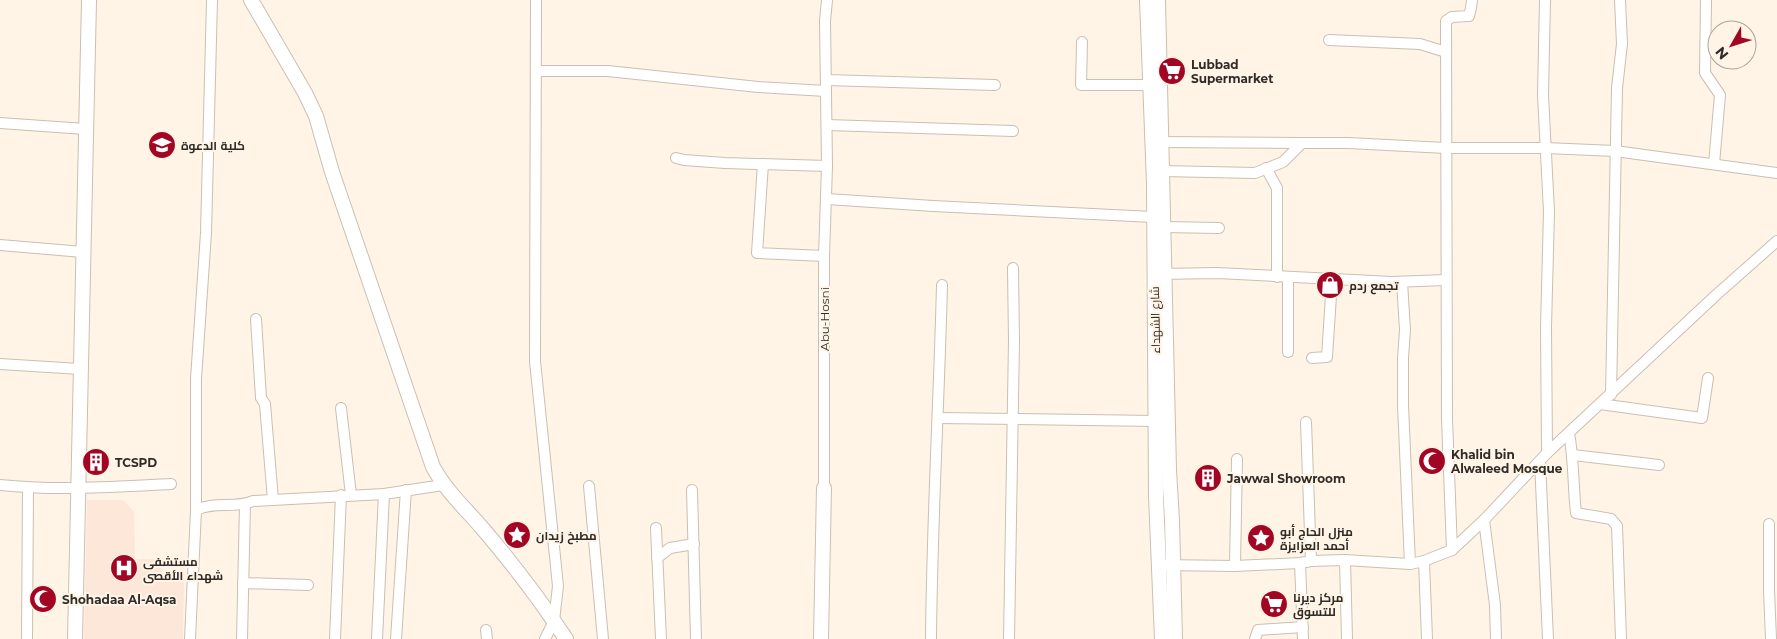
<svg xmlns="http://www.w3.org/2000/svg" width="1777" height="639" viewBox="0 0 1777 639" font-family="Montserrat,Cairo,sans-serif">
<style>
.medical{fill:#fce7d8}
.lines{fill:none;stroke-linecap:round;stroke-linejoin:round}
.street-casing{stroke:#cabfb2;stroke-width:12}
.secondary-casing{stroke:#cabfb2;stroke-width:16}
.street{stroke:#fff;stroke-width:10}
.secondary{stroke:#fff;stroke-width:14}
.labels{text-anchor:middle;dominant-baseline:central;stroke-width:4;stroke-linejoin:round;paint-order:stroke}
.poi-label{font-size:12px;font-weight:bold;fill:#302c27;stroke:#fff4e6;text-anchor:start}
.street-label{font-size:12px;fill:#302c27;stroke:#fff4e6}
</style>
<rect width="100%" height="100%" fill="#fff4e6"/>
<path class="medical" d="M87,500H123L134,512L135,559H162L161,577H184L183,639H84Z"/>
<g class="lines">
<g class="street-casing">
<g id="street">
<path d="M536,0L535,361L558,586L554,621L545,639"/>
<path d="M1545,0L1543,95L1549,212L1546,327L1547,453"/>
<path d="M1706,0L1705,73L1720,95L1714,164"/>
<path d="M1329,40L1420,44L1446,52"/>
<path d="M1082,42L1081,85H1150"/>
<path d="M536,71H608L758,87L826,91"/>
<path d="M826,80L995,85"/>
<path d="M0,123L85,129"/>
<path d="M827,125L1013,131"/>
<path d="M1155,142L1302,143"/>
<path d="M676,158L684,160L725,163L827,166"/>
<path d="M763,164L757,253L824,256"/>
<path d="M1266,168L1277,188V277"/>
<path d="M1163,171L1255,173L1283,162L1302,143H1348L1446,148H1546L1615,151L1777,173"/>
<path d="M827,199L933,206L1153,217"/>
<path d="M1163,227L1219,228"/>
<path d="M0,245L83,252"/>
<path d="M1158,274L1217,273L1392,282L1446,280"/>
<path d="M1288,278V352"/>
<path d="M1402,282L1405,330L1403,358V405L1410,564"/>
<path d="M256,319L261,398L265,404L273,500"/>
<path d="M1312,358L1327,357L1332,280"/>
<path d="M0,364L80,369"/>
<path d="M1611,395L1617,88L1622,44L1620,0"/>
<path d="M1600,404L1702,418L1708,378"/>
<path d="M341,408L351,495"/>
<path d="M939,418L1156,421"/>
<path d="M1306,422L1311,561"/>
<path d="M1569,433C1574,460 1573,487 1576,513L1611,519L1617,526L1621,639"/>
<path d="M1573,455L1659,465"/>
<path d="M1540,461L1548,639"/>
<path d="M0,485C57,491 114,487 171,484"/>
<path d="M589,486L603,639"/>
<path d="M824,488V256L827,166L825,21L827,0"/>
<path d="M692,490L696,639"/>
<path d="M196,510C214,501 235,509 253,501L384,494L443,485"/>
<path d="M1484,520L1495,605L1496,639"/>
<path d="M1769,524V590L1771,639"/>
<path d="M656,528L661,639"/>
<path d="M1452,550L1447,419L1446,21L1452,17L1469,16L1471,8L1472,0"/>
<path d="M657,558L670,548L694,544"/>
<path d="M1345,560L1347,639"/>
<path d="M1424,561L1427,639"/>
<path d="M1300,563L1303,639"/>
<path d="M1160,565L1235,566L1300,563L1311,561L1345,560L1410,564L1424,561L1452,550L1484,520L1547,453L1715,296L1777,241"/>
<path d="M1235,566L1237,459"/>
<path d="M243,583L308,585"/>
<path d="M486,630L487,639"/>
<path d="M27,639L28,488"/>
<path d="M190,639L196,510V379L206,233L212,0"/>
<path d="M242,639L245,504"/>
<path d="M335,639L341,495"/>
<path d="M377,639L384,494"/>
<path d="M396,639L406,490"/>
<path d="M931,639C932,521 939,403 942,285"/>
<path d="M1009,639L1014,341L1013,268"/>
<path d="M1255,639L1258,630L1303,627"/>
</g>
</g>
<g class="secondary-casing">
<g id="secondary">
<path d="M251,0L305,93L316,116L332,172L433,467C446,491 465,508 483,529C513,564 541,601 566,639"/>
<path d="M1147,0L1154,184L1156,497L1162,639"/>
<path d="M1158,0L1169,470L1172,520L1175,639"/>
<path d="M75,639L89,0"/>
<path d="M821,639L824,488"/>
</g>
</g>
<use href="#street" class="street"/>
<use href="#secondary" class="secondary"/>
</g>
<defs>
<g id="supermarket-disc" transform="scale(1.4375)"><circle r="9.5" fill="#a30622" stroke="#fff4e6"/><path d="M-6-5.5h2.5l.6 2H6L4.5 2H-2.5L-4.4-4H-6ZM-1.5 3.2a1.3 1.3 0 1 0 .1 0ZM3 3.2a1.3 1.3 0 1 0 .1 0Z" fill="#fff"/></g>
<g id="university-disc" transform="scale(1.4375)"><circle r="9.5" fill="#a30622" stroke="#fff4e6"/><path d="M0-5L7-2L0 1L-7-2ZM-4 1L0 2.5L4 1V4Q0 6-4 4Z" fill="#fff"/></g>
<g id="shop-disc" transform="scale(1.4375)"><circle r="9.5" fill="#a30622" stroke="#fff4e6"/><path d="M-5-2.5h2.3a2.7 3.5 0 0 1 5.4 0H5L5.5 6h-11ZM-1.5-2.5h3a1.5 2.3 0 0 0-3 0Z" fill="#fff"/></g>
<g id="mosque-disc" transform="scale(1.4375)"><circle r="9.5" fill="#a30622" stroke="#fff4e6"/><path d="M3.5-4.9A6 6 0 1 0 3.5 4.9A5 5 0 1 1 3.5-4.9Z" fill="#fff"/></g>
<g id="building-disc" transform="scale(1.4375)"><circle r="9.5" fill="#a30622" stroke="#fff4e6"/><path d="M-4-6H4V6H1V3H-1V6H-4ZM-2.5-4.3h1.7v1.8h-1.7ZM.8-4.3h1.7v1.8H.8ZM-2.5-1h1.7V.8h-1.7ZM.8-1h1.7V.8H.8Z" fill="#fff"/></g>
<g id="sight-disc" transform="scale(1.4375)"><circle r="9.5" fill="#a30622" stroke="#fff4e6"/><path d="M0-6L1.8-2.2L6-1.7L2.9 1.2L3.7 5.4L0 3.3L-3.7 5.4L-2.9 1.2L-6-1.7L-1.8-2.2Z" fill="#fff"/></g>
<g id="hospital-disc" transform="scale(1.4375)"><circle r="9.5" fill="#a30622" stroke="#fff4e6"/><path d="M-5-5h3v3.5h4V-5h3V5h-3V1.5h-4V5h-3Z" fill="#fff"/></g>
</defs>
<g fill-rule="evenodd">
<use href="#supermarket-disc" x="1172" y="71"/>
<use href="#university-disc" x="162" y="145"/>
<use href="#shop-disc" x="1330" y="285"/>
<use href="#mosque-disc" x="1432" y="461"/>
<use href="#building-disc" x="96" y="462"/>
<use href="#building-disc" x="1208" y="478"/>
<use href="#sight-disc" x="517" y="535"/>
<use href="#sight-disc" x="1261" y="538"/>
<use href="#hospital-disc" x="124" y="568"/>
<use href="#mosque-disc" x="43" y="599"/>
<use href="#supermarket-disc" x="1274" y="604"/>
</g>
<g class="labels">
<g class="poi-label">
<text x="1191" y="64">Lubbad<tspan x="1191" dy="14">Supermarket</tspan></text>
<text x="181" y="145">كلية الدعوة</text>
<text x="1349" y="285">تجمع ردم</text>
<text x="1451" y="454">Khalid bin<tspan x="1451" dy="14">Alwaleed Mosque</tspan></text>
<text x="115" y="462">TCSPD</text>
<text x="1227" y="478">Jawwal Showroom</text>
<text x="1280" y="531">منزل الحاج أبو<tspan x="1280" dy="14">أحمد العزايزة</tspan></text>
<text x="536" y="535">مطبخ زيدان</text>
<text x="143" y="561">مستشفى<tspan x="143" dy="14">شهداء الأقصى</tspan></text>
<text x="1293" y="597">مركز ديرنا<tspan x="1293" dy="14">للتسوق</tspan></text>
<text x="62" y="599">Shohadaa Al-Aqsa</text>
</g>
<g class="street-label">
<text transform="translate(824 319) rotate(-90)">Abu-Hosni</text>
<text transform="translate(1155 320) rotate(-91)">شارع الشهداء</text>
</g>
</g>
<g transform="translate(1732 45) rotate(231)"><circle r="24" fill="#fff4e6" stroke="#aca49a"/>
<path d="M0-4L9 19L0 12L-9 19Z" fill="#a30622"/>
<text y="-8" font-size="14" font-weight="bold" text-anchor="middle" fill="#302c27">N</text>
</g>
</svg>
